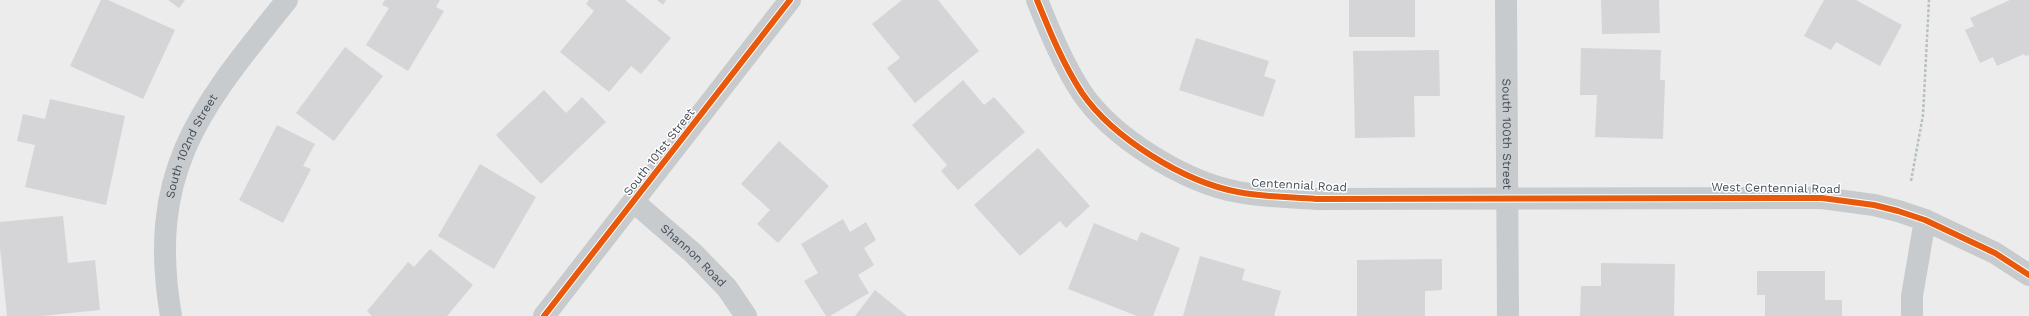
<svg xmlns="http://www.w3.org/2000/svg" width="2029" height="316" viewBox="0 0 2029 316" font-family="'Work Sans',sans-serif">
<style>
.building{fill:#d5d4d7}
.lines{fill:none;stroke-linecap:round;stroke-linejoin:round}
.path{stroke:#b6c1bf;stroke-width:2.5;stroke-dasharray:3 2;stroke-linecap:butt}
.street{stroke:#c8cbcd;stroke-width:22}
.cycleway-casing{stroke:#fff;stroke-width:8}
.cycleway{stroke:#e8590c;stroke-width:6}
.labels{text-anchor:middle;dominant-baseline:central;stroke-width:3;stroke-linejoin:round;paint-order:stroke}
.street-label{font-size:12px;fill:#454d58;stroke:#fff}
</style>
<rect width="100%" height="100%" fill="#edecec"/>
<g class="building">
<path d="M101,0H108L175,30L143,99L70,66Z"/>
<path d="M168,0H185L179,8Z"/>
<path d="M385,0H440L436,7L444,11L408,71L366,45L389,8L382,5Z"/>
<path d="M589,0H625L671,38L641,74L631,66L609,92L560,52L594,11L586,4Z"/>
<path d="M657,0H666L663,5Z"/>
<path d="M902,0H938L979,51L915,103L887,68L900,58L872,24Z"/>
<rect x="1349" y="0" width="66" height="37"/>
<path d="M1601,0H1659L1660,33L1602,34Z"/>
<path d="M1824,0H1856L1902,25L1880,66L1836,42L1831,50L1804,36Z"/>
<path d="M2010,0H2029V55L2025,56L2024,54L1997,66L1993,57L1980,63L1965,30L1974,26L1970,18Z"/>
<path d="M1196,38L1269,61L1264,76L1276,80L1263,117L1179,90Z"/>
<path d="M345,47L383,76L334,141L296,113Z"/>
<path d="M1581,48L1661,50L1660,80H1665L1663,139L1595,137L1597,95H1580Z"/>
<path d="M1439,50L1440,96H1414L1415,137L1355,138L1353,51Z"/>
<path d="M963,80L984,105L994,97L1025,132L958,190L941,171L947,165L912,125Z"/>
<path d="M544,90L566,113L582,97L606,122L541,184L496,135Z"/>
<path d="M50,99L125,116L106,205L25,187L35,145L17,141L23,114L45,119Z"/>
<path d="M277,125L315,144L303,166L311,169L283,223L239,200Z"/>
<path d="M779,141L829,186L778,243L757,224L770,210L741,184Z"/>
<path d="M1038,148L1090,206L1066,228L1060,221L1020,256L974,205Z"/>
<path d="M480,164L536,197L494,269L438,236Z"/>
<path d="M63,216L68,263L95,260L100,310L42,316H7L0,248V222Z"/>
<path d="M843,219L850,232L866,222L876,240L864,248L874,265L858,275L869,293L830,316H826L804,281L818,273L801,244Z"/>
<path d="M1094,223L1137,241L1141,232L1180,248L1153,316H1137L1068,289Z"/>
<path d="M430,249L473,285L447,316H372L367,311L408,262L414,267Z"/>
<path d="M1200,256L1245,269L1242,280L1281,291L1274,316H1183Z"/>
<path d="M1442,259V290L1425,291V316H1357V260Z"/>
<path d="M1601,263L1675,264L1674,316H1580L1581,286H1601Z"/>
<path d="M1757,271H1825V300H1842V316H1765V295H1757Z"/>
<path d="M875,290L907,316H855Z"/>
</g>
<g class="lines">
<path class="path" d="M1911,181L1923,115L1929,0"/>
<g class="street">
<path d="M1037,0C1050,32 1063,64 1082,93C1113,138 1184,182 1238,192C1263,197 1290,197 1316,199L1822,198L1874,205L1898,211L1925,220L1995,253L2029,275"/>
<path id="s1" d="M1506,0L1508,316"/>
<path id="s2" d="M634,202L693,253L727,288L746,316"/>
<path id="s3" d="M171,316C146,170 201,107 287,0"/>
<path d="M544,316L790,0"/>
<path d="M1912,316V296L1925,220"/>
</g>
<g class="cycleway-casing">
<g id="cycleway">
<path d="M1037,0C1050,32 1063,64 1082,93C1113,138 1184,182 1238,192C1263,197 1290,197 1316,199L1822,198L1874,205L1898,211L1925,220L1995,253L2029,275"/>
<path d="M544,316L790,0"/>
</g>
</g>
<use href="#cycleway" class="cycleway"/>
</g>
<g class="labels">
<g class="street-label">
<text stroke="none"><textPath href="#s1" startOffset="134">South 100th Street</textPath></text>
<text stroke="none"><textPath href="#s3" startOffset="175">South 102nd Street</textPath></text>
<text transform="translate(659 152) rotate(-52)">South 101st Street</text>
<text transform="translate(1299 185) rotate(3)">Centennial Road</text>
<text transform="translate(1776 188) rotate(1)">West Centennial Road</text>
<text stroke="none"><textPath href="#s2" startOffset="80">Shannon Road</textPath></text>
</g>
</g>
</svg>
